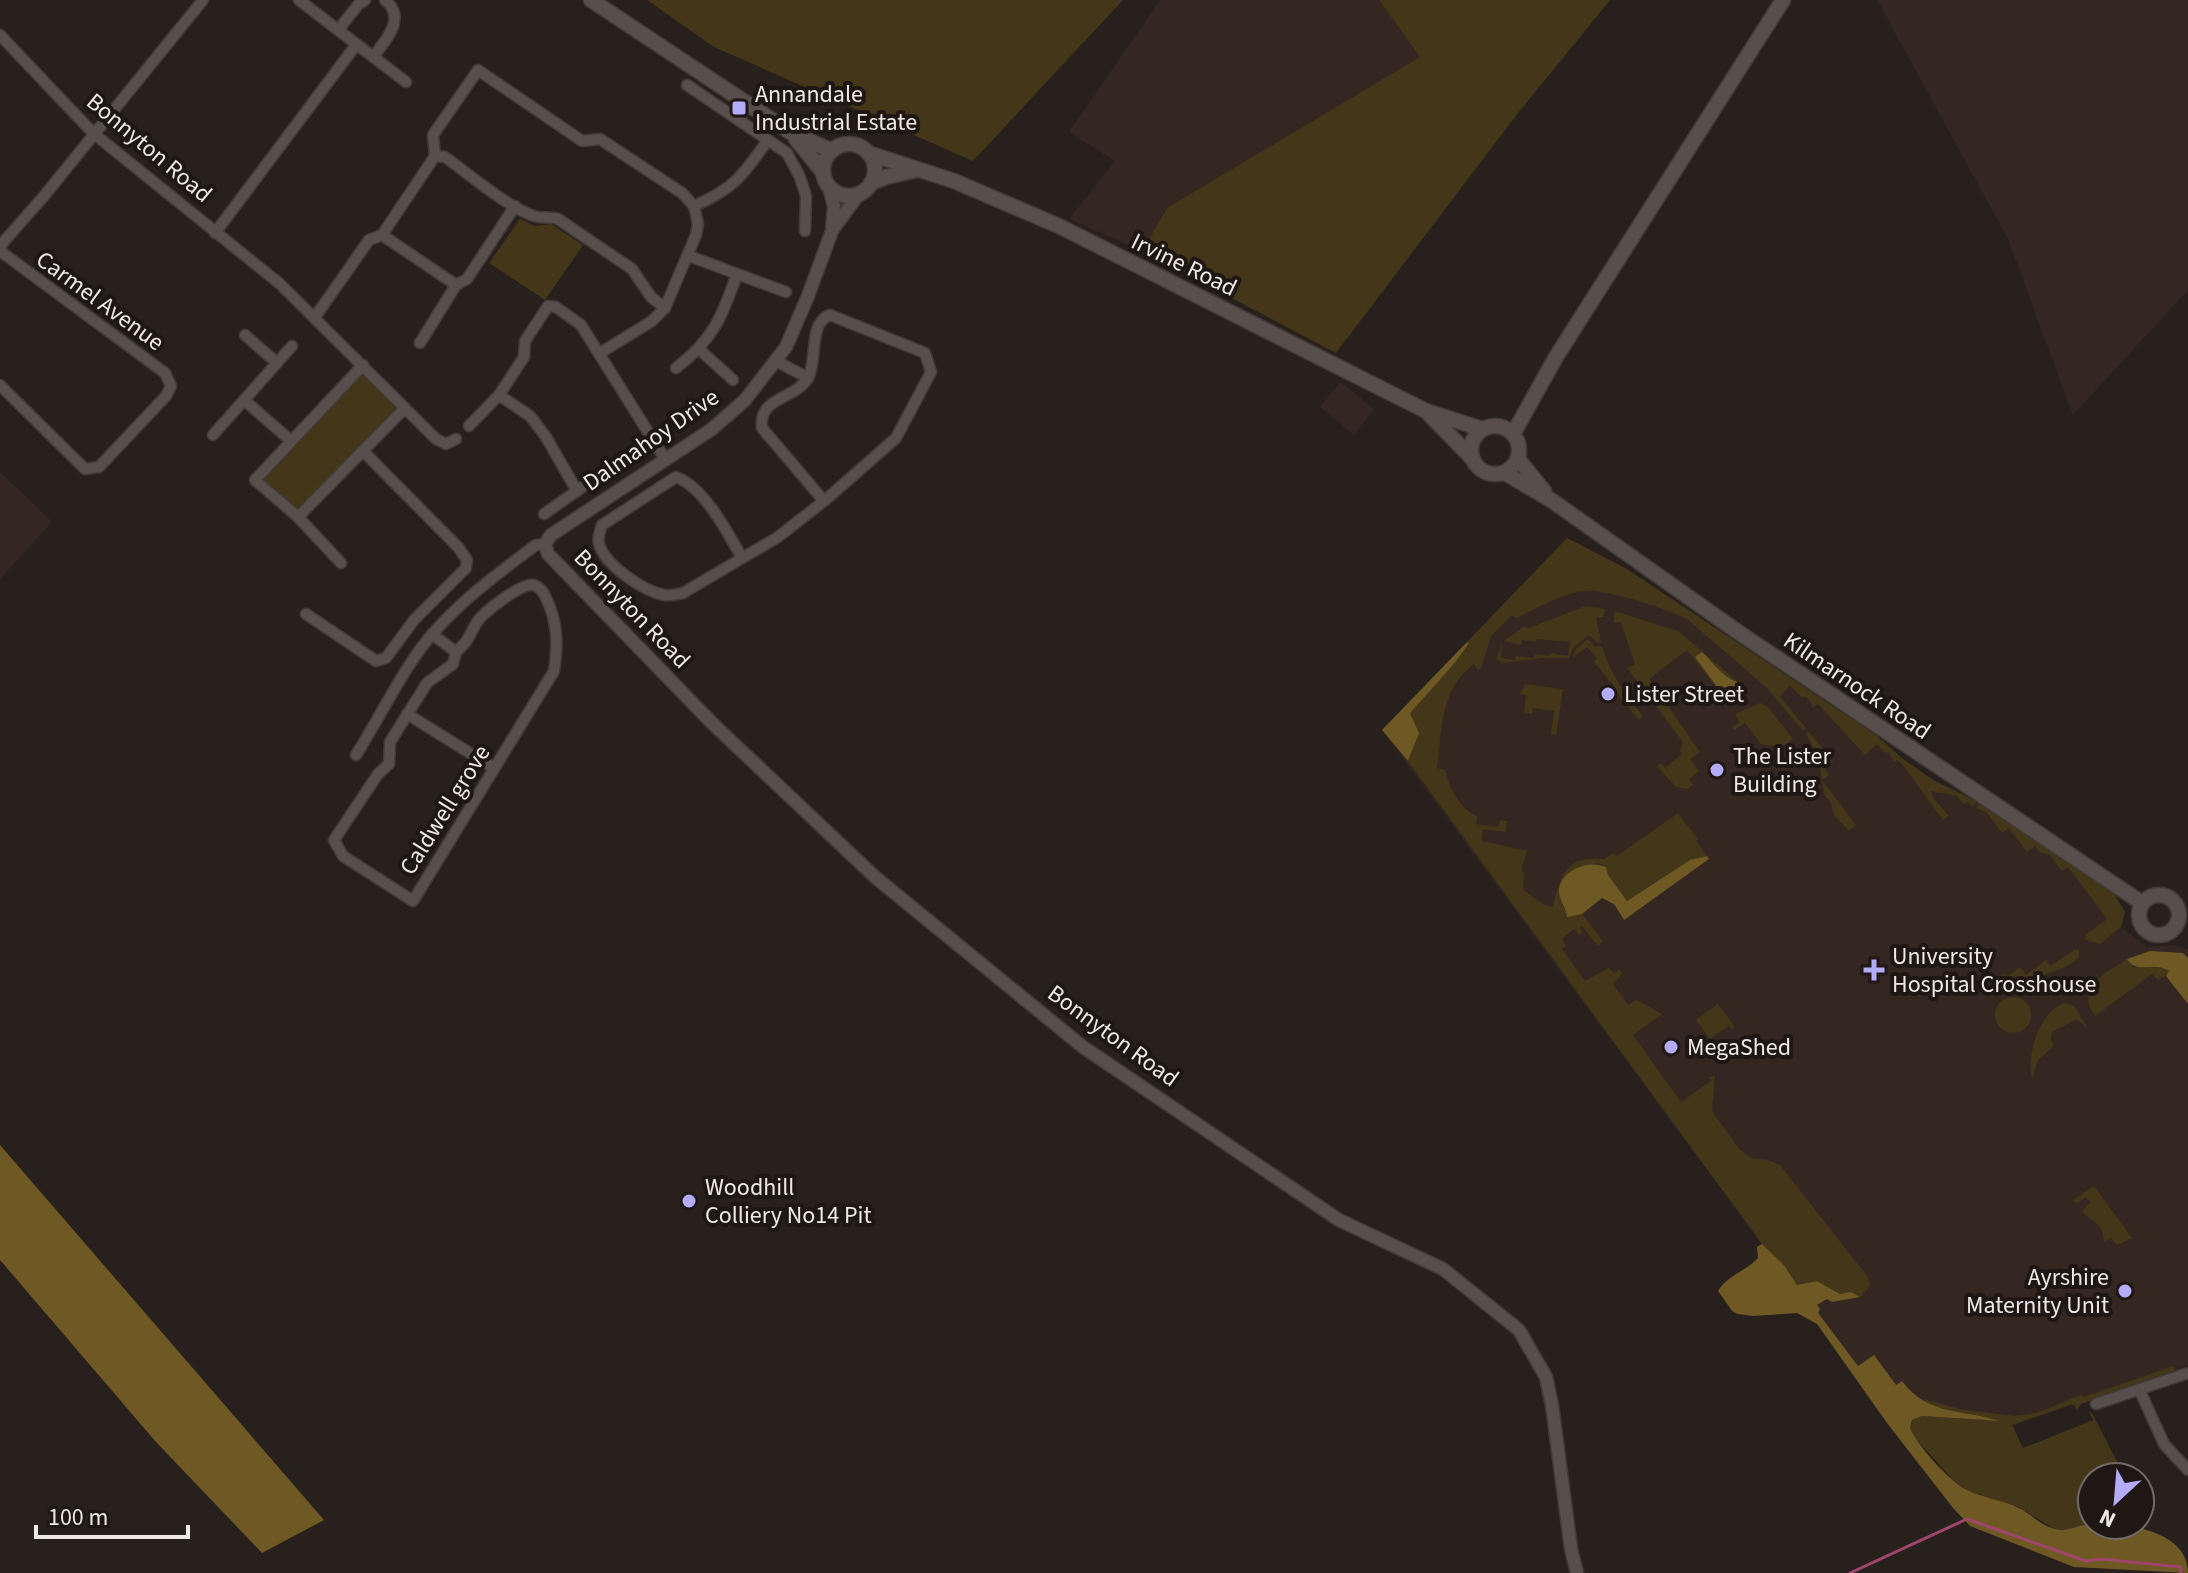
<svg xmlns="http://www.w3.org/2000/svg" width="2188" height="1573" viewBox="0 0 2188 1573" font-family="'Source Sans 3',sans-serif">
<style>
.built{fill:#342721}
.green{fill:#443618}
.forest{fill:#6e5823}
.lines{fill:none;stroke-linecap:round;stroke-linejoin:round}
.stream{stroke:#9f466b;stroke-width:3}
.minor-casing{stroke:#413b39;stroke-width:13}
.tertiary-casing{stroke:#413b39;stroke-width:15}
.secondary-casing{stroke:#413b39;stroke-width:17}
.minor{stroke:#584f4c;stroke-width:10}
.tertiary{stroke:#584f4c;stroke-width:12}
.secondary{stroke:#584f4c;stroke-width:14}
.poi-dot{fill:#b4acf9;stroke:#1e1714;stroke-width:3}
.labels{text-anchor:middle;dominant-baseline:central;stroke-width:8;stroke-linejoin:round;paint-order:stroke}
.poi-label{font-size:24px;fill:#eee9e7;stroke:#1e1714;text-anchor:start}
.street-label{font-size:24px;fill:#eee9e7;stroke:#1e1714}
</style>
<rect width="100%" height="100%" fill="#28201d"/>
<g class="built">
<path d="M1160,0H1379L1421,57L1167,208L1142,251L1069,219L1115,161L1069,132Z"/>
<path d="M1877,0H2188V290L2073,415L2008,239Z"/>
<path d="M1340,382L1374,409L1354,435L1320,407Z"/>
<path d="M0,472L52,522L0,579Z"/>
<path d="M1567,538L1627,569L1876,735L1903,759L1933,780L1964,794L2114,894L2125,912L2121,927L2147,947L2173,945L2188,949V1365L2011,1426L1886,1412L1382,730Z"/>
</g>
<g class="green">
<path d="M647,0H1123L973,161L714,47Z"/>
<path d="M1379,0H1610L1518,113L1336,353L1142,251L1167,208L1420,57Z"/>
<path d="M520,219L535,226L551,224L583,245L545,300L489,263Z"/>
<path d="M368,375L395,407V412L297,510L265,482V476L361,376Z"/>
<path d="M1567,538L1627,569L1876,735L1903,759L1933,780L1977,802L1972,807L1968,802L1964,804L1957,796L1931,791L1933,798L1949,816L1943,820L1902,764L1897,760L1894,762L1889,753L1884,752L1877,744L1865,755L1818,704L1812,708V704L1806,697H1801L1790,685L1780,697L1806,728L1803,731L1768,689L1687,619C1667,609 1606,589 1585,591C1562,593 1537,609 1516,618L1512,615L1491,636L1481,668L1478,670L1474,664C1440,688 1442,731 1437,768L1445,770C1449,787 1460,810 1477,816L1476,824L1498,827L1500,820L1507,821L1506,832L1483,829L1482,841L1527,851L1522,867L1524,876L1523,890L1543,904L1553,907C1560,874 1567,855 1605,859L1613,853L1617,856L1678,813L1698,839L1696,841L1707,856L1690,860L1627,901L1608,875L1606,867L1598,863L1575,869L1561,900L1567,916L1582,914L1603,941L1598,946L1582,926L1580,928L1583,932L1579,935L1574,929L1562,939L1566,946L1562,949L1585,981L1609,968L1614,973L1620,969L1622,974L1613,984L1628,1005L1637,1000L1662,1014L1633,1035L1681,1102L1711,1081L1709,1077L1715,1076L1712,1111L1739,1149L1751,1158L1768,1160L1780,1165L1868,1277L1870,1286L1860,1297L1851,1292L1840,1294L1817,1281L1797,1285L1784,1265L1762,1244L1408,761C1416,745 1418,729 1410,713L1413,706L1453,665L1467,642Z"/>
<path d="M1586,606L1605,609L1603,617L1596,618L1601,642L1597,643L1589,635L1573,648L1569,658H1542L1503,663L1496,659L1502,644L1501,658L1515,660L1516,656L1534,658L1535,654L1549,656L1550,653L1568,656L1570,642L1537,639L1536,642L1522,640L1521,645L1504,641L1523,627L1529,628Z"/>
<path d="M1614,611L1678,631L1738,682L1741,680L1743,690L1737,698L1738,700L1732,703L1728,702L1687,650L1649,679L1700,752L1690,759L1699,771L1689,779L1693,785L1688,789L1676,787L1657,766L1661,763L1665,768L1682,754L1680,750L1683,742L1627,668L1635,664L1621,622L1614,623Z"/>
<path d="M1588,639L1595,647L1602,646C1609,673 1626,694 1643,716L1639,720L1612,688L1614,686L1594,662L1597,658L1587,647L1573,657L1576,649Z"/>
<path d="M1525,684L1563,689L1556,735L1551,734L1554,711L1533,708L1532,714L1524,712L1526,695L1520,694Z"/>
<path d="M1760,703L1768,707L1793,739L1779,749L1777,747L1761,744L1745,723L1734,730L1732,727L1740,722L1735,714Z"/>
<path d="M1809,732L1833,761L1825,768L1829,775L1822,780L1856,825L1849,831L1834,815L1831,803L1824,794L1818,755L1806,734Z"/>
<path d="M1980,804L2114,894L2125,912L2121,927L2100,944L2086,940L2085,935L2107,919L2068,867L2062,871L2050,855L2040,852L2035,846L2027,852L2009,828L2002,833L1987,813L1976,808Z"/>
<path d="M2074,950H2079V958C2057,975 2026,980 1999,980L1998,978L2004,973L2007,976L2020,967L2026,975L2046,960L2050,966Z"/>
<path d="M2127,959L2133,967L2166,968L2169,970L2168,975L2158,980L2152,974L2095,1016C2074,986 2106,974 2127,959Z"/>
<circle cx="2013" cy="1015" r="18"/>
<path d="M2065,1003L2074,1006L2089,1030L2077,1019L2052,1032L2051,1039L2054,1046L2038,1060L2032,1078C2026,1055 2040,1010 2065,1003Z"/>
<path d="M1718,1004L1735,1027L1732,1029L1729,1025L1710,1039L1696,1020Z"/>
<path d="M2094,1186L2132,1238L2117,1245L2111,1238L2104,1242C2104,1224 2093,1222 2082,1212L2091,1202L2086,1197L2077,1203L2072,1201Z"/>
<path d="M2173,1366L2175,1370L2081,1404L2077,1410L2073,1404L2012,1425L2023,1448L2093,1420L2089,1411L2092,1413L2125,1477H2092V1524L2067,1530L2052,1528L2019,1507L1968,1491L1954,1481L1915,1438L1910,1428L1913,1420L1922,1416L1992,1421C1971,1414 1939,1416 1923,1399L1964,1410L2015,1416L2037,1413L2081,1395L2084,1397Z"/>
</g>
<g class="forest">
<path d="M1467,642L1469,643L1453,665L1410,713L1419,733L1408,761L1382,730Z"/>
<path d="M1702,652C1714,663 1722,677 1737,682L1738,687L1729,699L1724,696L1695,657Z"/>
<path d="M1707,856L1709,859L1624,920L1614,904L1602,898L1582,914L1567,917C1566,908 1559,900 1559,891C1560,870 1589,859 1606,867L1608,875L1627,901L1690,860Z"/>
<path d="M2150,951L2183,953L2188,958V1004L2166,976L2169,971C2155,961 2136,975 2127,959Z"/>
<path d="M0,1145L324,1520L262,1553L156,1442L0,1260Z"/>
<path d="M1762,1244L1784,1265L1797,1285L1817,1281L1840,1294L1851,1292L1860,1297L1832,1302L1827,1299L1817,1305L1820,1309L1818,1313L1858,1366L1874,1355L1896,1385L1902,1381C1928,1416 1962,1409 1999,1421L1922,1416L1912,1420L1910,1428C1917,1445 1950,1482 1967,1490C1983,1498 2003,1500 2019,1508C2032,1514 2042,1527 2056,1529C2069,1532 2080,1524 2092,1524C2123,1523 2188,1529 2188,1573L2074,1567L1970,1526L1953,1508L1887,1423L1817,1324L1797,1313L1753,1316L1738,1314L1732,1311L1718,1291C1729,1274 1745,1272 1758,1258L1757,1247Z"/>
</g>
<g class="lines">
<path class="stream" d="M1850,1573L1967,1519L2086,1561L2101,1559L2180,1567L2181,1573"/>
<g class="minor-casing">
<g id="minor">
<path d="M299,0L406,82"/>
<path d="M338,30L358,5L365,0"/>
<path d="M0,35L93,133L280,284"/>
<path d="M373,57C386,40 407,18 385,0"/>
<path d="M687,85L787,153L800,177L806,196L805,231"/>
<path d="M435,156L445,157C469,174 507,207 534,216C542,219 550,216 558,219L632,269L651,297L665,308"/>
<path d="M694,206C735,188 743,175 768,140"/>
<path d="M215,233L356,45"/>
<path d="M382,235L435,156L433,135L478,70L582,141L600,139L682,193L694,206L698,224L696,235L665,308L652,321L600,353"/>
<path d="M382,235L456,285L467,279L515,206"/>
<path d="M0,246L44,196L203,0"/>
<path d="M0,251L165,373L171,386L166,396L99,467L85,469L0,385"/>
<path d="M689,256L786,292"/>
<path d="M282,286L436,439L446,444L456,439"/>
<path d="M315,317L369,240L382,235"/>
<path d="M245,335L277,363"/>
<path d="M420,343L456,285"/>
<path d="M700,350L733,380"/>
<path d="M776,361L808,378"/>
<path d="M676,368C713,340 722,317 737,274"/>
<path d="M499,395L530,416L546,437L577,491"/>
<path d="M244,400L291,441"/>
<path d="M469,426L499,395L524,357L525,341L548,306L556,307L581,325L665,459"/>
<path d="M213,435L292,346"/>
<path d="M544,514L612,466"/>
<path d="M298,517L405,408"/>
<path d="M742,558C728,533 704,487 676,477L602,525C600,531 597,538 599,544C605,565 643,591 664,595C671,596 677,594 683,593L778,537L824,501L830,496L896,438L931,372L925,353L830,315C809,322 817,358 809,376C797,400 758,396 762,428L824,501"/>
<path d="M341,563L298,517L255,480L363,365"/>
<path d="M306,614L376,661L386,658L414,620L466,568L467,560L458,547L363,451"/>
<path d="M432,634L456,652C470,639 468,637 477,622C484,612 522,582 534,585C540,587 544,593 546,598C558,623 558,644 554,671L413,901L343,856L334,840L378,774L389,764L390,742L427,683L453,664L456,652"/>
<path d="M407,714L494,768"/>
<path d="M356,755C375,725 391,693 410,664C441,615 490,579 536,545L545,544"/>
<path d="M2139,1389L2164,1444L2188,1470"/>
<path d="M2096,1404L2188,1373"/>
</g>
</g>
<g class="tertiary-casing">
<g id="tertiary">
<path d="M829,187L834,206L832,231L808,296L786,347L745,400L712,429L551,535L545,544L548,554L713,724L875,877L1083,1047L1339,1220L1443,1269L1519,1330L1546,1377L1552,1405L1571,1549L1577,1573"/>
<path d="M833,229L859,194"/>
</g>
</g>
<g class="secondary-casing">
<g id="secondary">
<path d="M591,0L790,132L832,151"/>
<path d="M796,139L823,172"/>
<circle cx="849" cy="170" r="26"/>
<path d="M868,153L954,181L1059,226L1426,411L1482,429"/>
<path d="M871,183L886,177L917,170"/>
<path d="M1429,414L1472,458"/>
<circle cx="1495" cy="450" r="24"/>
<path d="M1513,434L1556,357L1783,0"/>
<path d="M1518,459L1544,491"/>
<path d="M1505,473L1551,500L1738,632L2142,903"/>
<circle cx="2159" cy="915" r="20"/>
</g>
</g>
<use href="#minor" class="minor"/>
<use href="#tertiary" class="tertiary"/>
<use href="#secondary" class="secondary"/>
</g>
<g class="poi-dot">
<rect x="731" y="100" width="16" height="16" rx="4"/>
<circle cx="1608" cy="694" r="8"/>
<circle cx="1717" cy="770" r="8"/>
<path d="M1870 958h8v8h8v8h-8v8h-8v-8h-8v-8h8z"/>
<circle cx="1671" cy="1047" r="8"/>
<circle cx="689" cy="1201" r="8"/>
<circle cx="2125" cy="1291" r="8"/>
</g>
<g class="labels">
<g class="poi-label">
<text x="755" y="94">Annandale<tspan x="755" dy="28">Industrial Estate</tspan></text>
<text x="1624" y="694">Lister Street</text>
<text x="1733" y="756">The Lister<tspan x="1733" dy="28">Building</tspan></text>
<text x="1892" y="956">University<tspan x="1892" dy="28">Hospital Crosshouse</tspan></text>
<text x="1687" y="1047">MegaShed</text>
<text x="705" y="1187">Woodhill<tspan x="705" dy="28">Colliery No14 Pit</tspan></text>
<text x="2109" y="1277" text-anchor="end">Ayrshire<tspan x="2109" dy="28">Maternity Unit</tspan></text>
</g>
<g class="street-label">
<text transform="translate(149 148) rotate(40)">Bonnyton Road</text>
<text transform="translate(1184 265) rotate(26)">Irvine Road</text>
<text transform="translate(100 301) rotate(36)">Carmel Avenue</text>
<text transform="translate(651 440) rotate(-35)">Dalmahoy Drive</text>
<text transform="translate(632 609) rotate(46)">Bonnyton Road</text>
<text transform="translate(1857 686) rotate(34)">Kilmarnock Road</text>
<text transform="translate(445 810) rotate(-58)">Caldwell grove</text>
<text transform="translate(1113 1036) rotate(36)">Bonnyton Road</text>
</g>
</g>
<g transform="translate(2116 1501) rotate(206)"><circle r="38" fill="#1e1714" stroke="#716b68" stroke-width="2"/>
<path d="M0-6L14 30L0 20L-14 30Z" fill="#b4acf9"/>
<text y="-12" font-size="22" font-weight="bold" text-anchor="middle" fill="#eee9e7">N</text>
</g>
<path d="M36 1525v12h152v-12" fill="none" stroke="#eee9e7" stroke-width="4"/>
<text x="48" y="1525" font-size="24" fill="#eee9e7" stroke="#1e1714" stroke-width="6" paint-order="stroke">100 m</text>
</svg>
